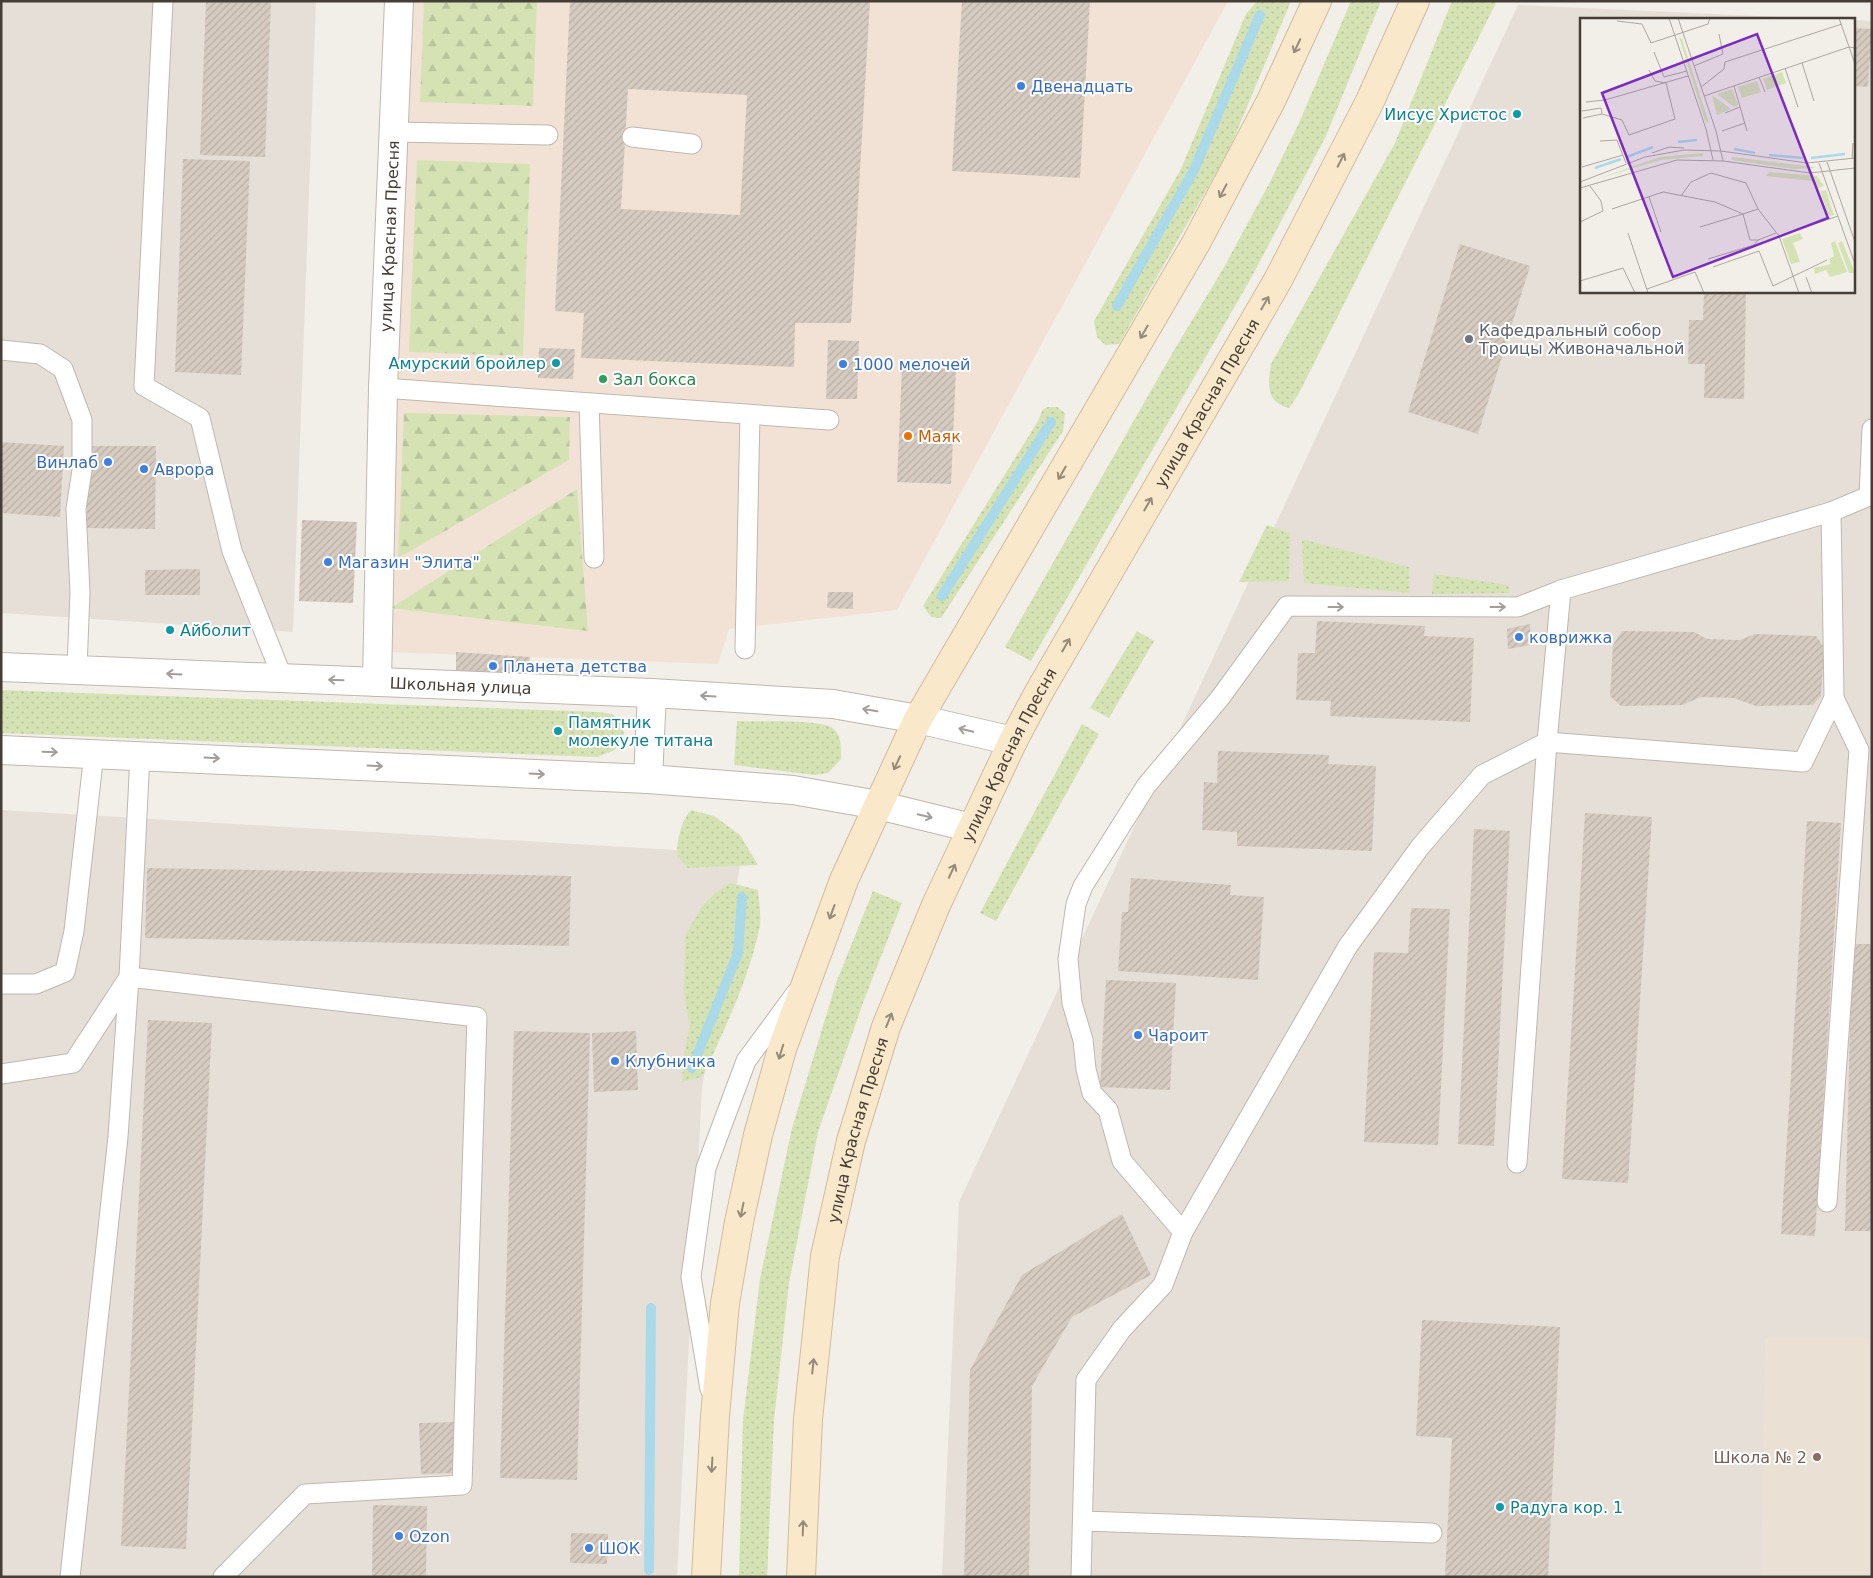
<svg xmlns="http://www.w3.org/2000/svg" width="1873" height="1578" viewBox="0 0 1873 1578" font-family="'DejaVu Sans',sans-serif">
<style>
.residential{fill:#e6dfd7}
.commercial{fill:#f2e2d5}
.education{fill:#eae0d3}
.grass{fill:url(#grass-dots)}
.forest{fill:url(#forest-firs)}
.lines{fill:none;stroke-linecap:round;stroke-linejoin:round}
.stream{stroke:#aad9ea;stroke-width:10}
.building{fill:url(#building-hatch);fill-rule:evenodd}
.lane-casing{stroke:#c0b7ae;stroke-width:21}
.street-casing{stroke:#c0b7ae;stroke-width:30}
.secondary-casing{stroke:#d1bc9d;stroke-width:30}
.lane{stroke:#fff;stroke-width:19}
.street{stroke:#fff;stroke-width:28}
.secondary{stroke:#fae8cb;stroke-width:28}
.oneway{stroke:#968a7a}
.oneway2{stroke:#a29e9b}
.shop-dot{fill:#3f7fe0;stroke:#fff;stroke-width:2}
.culture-dot{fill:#0f9aa8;stroke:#fff;stroke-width:2}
.worship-dot{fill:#6b7280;stroke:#fff;stroke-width:2}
.leisure-dot{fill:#2e9e5b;stroke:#fff;stroke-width:2}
.food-dot{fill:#e8710a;stroke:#fff;stroke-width:2}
.education-dot{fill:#8d6e63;stroke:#fff;stroke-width:2}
.labels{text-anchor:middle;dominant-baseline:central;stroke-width:4;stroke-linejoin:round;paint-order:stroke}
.shop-label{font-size:16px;fill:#366cbe;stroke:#fff;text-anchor:start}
.culture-label{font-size:16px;fill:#0d838f;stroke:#fff;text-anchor:start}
.street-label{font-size:16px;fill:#453e37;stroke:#fff}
.worship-label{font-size:16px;fill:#5b616d;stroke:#fff;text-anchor:start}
.leisure-label{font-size:16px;fill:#27864d;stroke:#fff;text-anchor:start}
.food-label{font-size:16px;fill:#c56008;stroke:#fff;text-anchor:start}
.education-label{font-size:16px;fill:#785e54;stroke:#fff;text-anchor:end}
.inset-river{fill:none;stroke:#aad9ea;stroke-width:2.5}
.inset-road{fill:none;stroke:#ada8a1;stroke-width:1}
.view{fill:#7b2cbf;fill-opacity:0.15;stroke:#7b2cbf;stroke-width:2.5}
.inset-edge{fill:none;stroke:#453e37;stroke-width:2.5}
</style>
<defs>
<pattern id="grass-dots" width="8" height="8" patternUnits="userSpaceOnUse" patternTransform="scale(1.25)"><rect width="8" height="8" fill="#d5e3b4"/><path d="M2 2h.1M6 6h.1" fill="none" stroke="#b8c49b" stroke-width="1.8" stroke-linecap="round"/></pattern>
<pattern id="forest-firs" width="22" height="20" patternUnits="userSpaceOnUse" patternTransform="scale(1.25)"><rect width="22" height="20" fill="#d5e3b4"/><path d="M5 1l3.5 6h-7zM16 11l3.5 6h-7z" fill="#b8c49b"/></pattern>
<pattern id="building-hatch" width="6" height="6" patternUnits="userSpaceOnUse" patternTransform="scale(1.25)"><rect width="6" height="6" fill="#d6cbc1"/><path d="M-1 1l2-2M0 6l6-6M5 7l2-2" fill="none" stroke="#b9afa6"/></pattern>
</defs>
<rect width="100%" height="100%" fill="#f2eee8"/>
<g class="residential">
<path d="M1,1H316L293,632L1,613Z"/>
<path d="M1518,5L1824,19H1582V291H1854V20L1872,21V1577H942L959,1202Z"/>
<path d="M1,810L742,854L702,1088L677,1577H1Z"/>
</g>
<path class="commercial" d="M407,1H1228L897,610L729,629L718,664L386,652Z"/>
<path class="education" d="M1765,1337H1872V1577H1761Z"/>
<g class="grass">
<path d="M1257,1H1291L1229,150L1119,344L1105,345L1097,337L1094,321L1181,169L1246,14Z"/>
<path d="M1351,1H1381L1326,136L1250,280L1031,661L1005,647L1173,352L1223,269L1269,184L1299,123Z"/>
<path d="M1452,1H1497L1298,395L1289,408C1265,402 1268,384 1271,364L1395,143Z"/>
<path d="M1048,407H1057L1065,413L1063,431L941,618L931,617L923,606L1038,421L1043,409Z"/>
<path d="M1267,525L1290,533L1289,581L1239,582Z"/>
<path d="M1302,539L1409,567V593L1304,583Z"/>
<path d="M1434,574L1509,585V593L1432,594Z"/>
<path d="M1137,631L1154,641L1109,718L1090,708Z"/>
<path d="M1,690L598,712L612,714L621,721L624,734L615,750L597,757L1,733Z"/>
<path d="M737,721C757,722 815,719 831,727C842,734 841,747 841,759L828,773L815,775L734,765Z"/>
<path d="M1082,724L1099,734L996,921L980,913Z"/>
<path d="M691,810L714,816L740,835L758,865L688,868L677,856C677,841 680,822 691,810Z"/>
<path d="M730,883L758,890C759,901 761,914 760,925C751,973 724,1032 702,1077L682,1082L684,1054L690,1026L684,995L685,936L702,906L715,893Z"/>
<path d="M873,891L902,903L864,1000L818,1132L789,1283L774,1420L767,1577H739L743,1420L760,1279L792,1128L836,983Z"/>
</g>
<g class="forest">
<path d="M424,1H537L533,106L420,102Z"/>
<path d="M417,160L530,164L523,356L409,352Z"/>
<path d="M404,413L570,417L569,460L398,558Z"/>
<path d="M577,489L588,631L391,608Z"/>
</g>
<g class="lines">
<g class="stream">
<path d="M1117,306L1194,170L1260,15"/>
<path d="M942,596L1051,422"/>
<path d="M692,1068L738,953L742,897"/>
<path d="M649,1570L651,1308"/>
</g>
</g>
<g class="building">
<path d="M206,1H271L265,157L200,155Z"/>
<path d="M570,1H870L851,323H795L794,367L581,358L584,313L555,311ZM628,89L747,95L740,215L621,209Z"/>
<path d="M962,1H1090L1080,178L952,171Z"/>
<path d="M1854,28L1872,29L1868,87L1854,86Z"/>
<path d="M183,159L250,161L241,375L175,372Z"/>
<path d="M1460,244L1530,266L1478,434L1408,412Z"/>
<path d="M1704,291H1746L1744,399L1704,398L1705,364H1688L1689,320H1703Z"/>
<path d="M828,340L859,341L857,399H826Z"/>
<path d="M539,348L575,349L573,379L538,378Z"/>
<path d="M902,367L956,369L951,484L897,482Z"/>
<path d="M1,442L64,446L60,517L1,513Z"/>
<path d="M87,446H156L155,529L87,528Z"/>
<path d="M302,520L357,522L353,603L299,601Z"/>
<path d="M200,569V595H145V570Z"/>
<path d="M828,592H853V609L827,608Z"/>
<path d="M1317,621L1425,626L1424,636L1474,638L1470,722L1330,716L1331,701L1296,700L1298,653H1315Z"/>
<path d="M1530,624V645L1508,649L1507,629Z"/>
<path d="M1622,631L1694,632L1707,639L1740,640L1755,634L1816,636L1824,647L1821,696L1813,705L1756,706L1734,698L1700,697L1683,705L1621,706L1610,696L1613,645Z"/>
<path d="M456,652L530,657L528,679L456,676Z"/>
<path d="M1218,751L1329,755L1328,764L1376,766L1372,851L1237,846V832L1202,830L1204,782L1217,783Z"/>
<path d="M1585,813L1652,817L1628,1183L1562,1179Z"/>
<path d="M1807,821L1841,823L1815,1236L1781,1234Z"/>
<path d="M1474,829L1510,831L1494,1146L1458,1144Z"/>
<path d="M147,868L571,876L569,946L145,938Z"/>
<path d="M1131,878L1231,885L1230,895L1264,897L1258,980L1118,971L1122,912H1128Z"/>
<path d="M1411,908L1450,909L1438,1145L1364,1142L1374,952L1408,953Z"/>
<path d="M1852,944H1872V1231H1845Z"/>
<path d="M1106,980L1176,983L1170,1090L1100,1087Z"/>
<path d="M148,1020L212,1023L186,1549L121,1546Z"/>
<path d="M514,1031L590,1033L577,1480L500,1478Z"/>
<path d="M636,1031L638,1090L594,1092L592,1033Z"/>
<path d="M1122,1214L1151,1275L1072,1317L1032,1386L1029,1577H964L970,1370L1022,1275Z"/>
<path d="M1422,1320L1560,1327L1548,1577H1445L1452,1438L1416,1436Z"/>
<path d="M455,1422L456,1473L421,1474L419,1423Z"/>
<path d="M373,1505L427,1506L426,1577H372Z"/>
<path d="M571,1533L608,1534L607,1564L570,1563Z"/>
</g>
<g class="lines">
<g class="lane-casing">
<g id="lane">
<path d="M163,1L144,386L200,418L232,551L283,679"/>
<path d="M394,132L548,135"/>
<path d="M632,137L692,144"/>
<path d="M1,350L40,354L63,369L82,420V470L76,509L80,592L77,669"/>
<path d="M383,388L829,420"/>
<path d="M589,403L594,558"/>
<path d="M745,649L750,415"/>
<path d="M1,984H36L65,972L74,931L94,753"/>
<path d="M1,1074L73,1063L129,977L477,1017L462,1485L305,1494L223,1577"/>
<path d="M1517,1163L1547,742L1803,762L1834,698L1831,512"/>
<path d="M1827,1202L1859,750L1834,698"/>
<path d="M1183,1232L1122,1161L1108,1110L1092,1093L1086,1069L1083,1040L1072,1003L1068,959L1076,904L1083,886L1146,786L1220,698L1287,606L1518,607L1561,590"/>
<path d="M710,1389L691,1277L706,1168L746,1061L796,993"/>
<path d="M1083,1521L1432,1533"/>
<path d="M70,1577L118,1137L129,977L140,755"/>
<path d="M1081,1577L1086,1380L1122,1329L1163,1285L1183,1232L1348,946L1420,847L1482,775L1547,742L1561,590L1831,512L1869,496L1872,429"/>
</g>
</g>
<g class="street-casing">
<g id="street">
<path id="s1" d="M1,667L652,693L833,704L918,719L1013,741"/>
<path id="s2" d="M377,682L383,388L399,1"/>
<path d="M1,750L648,779L793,790L878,805L972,828"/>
<path d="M648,779L652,693"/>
</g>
</g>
<g class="secondary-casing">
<g id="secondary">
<path d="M706,1577L715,1416L725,1303L739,1222L758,1135L782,1049L844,880L918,719L1196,243L1271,101L1317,1"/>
<path id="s3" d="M801,1577L808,1419L825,1256L851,1141L886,1027L936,905L1013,741L1039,692L1278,280L1370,101L1415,1"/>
</g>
</g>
<use href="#lane" class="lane"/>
<use href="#street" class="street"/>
<use href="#secondary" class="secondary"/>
</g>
<defs><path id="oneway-shaft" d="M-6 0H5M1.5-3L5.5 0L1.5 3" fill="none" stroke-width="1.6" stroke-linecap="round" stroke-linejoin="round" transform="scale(1.25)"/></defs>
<g class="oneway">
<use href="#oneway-shaft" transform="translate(1297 46) rotate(115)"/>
<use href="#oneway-shaft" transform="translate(1341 160) rotate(-63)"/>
<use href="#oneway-shaft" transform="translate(1223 191) rotate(118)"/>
<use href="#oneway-shaft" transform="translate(1265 303) rotate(-60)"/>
<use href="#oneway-shaft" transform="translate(1144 332) rotate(120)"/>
<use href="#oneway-shaft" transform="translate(1062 473) rotate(120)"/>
<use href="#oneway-shaft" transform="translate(1148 504) rotate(-60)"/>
<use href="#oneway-shaft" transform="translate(1066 645) rotate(-60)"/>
<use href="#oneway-shaft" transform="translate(897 763) rotate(115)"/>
<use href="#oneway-shaft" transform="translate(952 871) rotate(-65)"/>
<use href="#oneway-shaft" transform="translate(832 912) rotate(110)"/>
<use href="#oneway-shaft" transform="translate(889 1020) rotate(-68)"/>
<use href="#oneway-shaft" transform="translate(781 1052) rotate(107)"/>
<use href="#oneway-shaft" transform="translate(742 1210) rotate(102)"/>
<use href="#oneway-shaft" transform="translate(813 1366) rotate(-84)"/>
<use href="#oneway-shaft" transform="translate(712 1465) rotate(93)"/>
<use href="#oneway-shaft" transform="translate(803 1528) rotate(-88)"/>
</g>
<g class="oneway2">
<use href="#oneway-shaft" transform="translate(1336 607)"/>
<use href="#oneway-shaft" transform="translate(1498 607)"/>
<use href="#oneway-shaft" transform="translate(174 674) rotate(-177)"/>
<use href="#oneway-shaft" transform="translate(336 680) rotate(-178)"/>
<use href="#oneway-shaft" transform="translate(708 696) rotate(-177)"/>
<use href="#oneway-shaft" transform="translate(870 710) rotate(-170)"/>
<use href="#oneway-shaft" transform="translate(966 730) rotate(-167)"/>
<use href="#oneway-shaft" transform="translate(50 752) rotate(2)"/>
<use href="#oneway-shaft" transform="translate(212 758) rotate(3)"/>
<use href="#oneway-shaft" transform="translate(375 766) rotate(3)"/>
<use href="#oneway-shaft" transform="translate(537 774) rotate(3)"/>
<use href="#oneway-shaft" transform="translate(925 816) rotate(13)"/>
</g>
<g class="shop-dot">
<circle cx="1021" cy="86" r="5"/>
<circle cx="843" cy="364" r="5"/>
<circle cx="108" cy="462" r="5"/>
<circle cx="144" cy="469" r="5"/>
<circle cx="328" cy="562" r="5"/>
<circle cx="1519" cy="637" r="5"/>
<circle cx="493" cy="666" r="5"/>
<circle cx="1138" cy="1035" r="5"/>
<circle cx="615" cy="1061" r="5"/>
<circle cx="399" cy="1536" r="5"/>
<circle cx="589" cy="1548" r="5"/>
</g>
<g class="culture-dot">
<circle cx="1517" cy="114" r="5"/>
<circle cx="556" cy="363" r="5"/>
<circle cx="170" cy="630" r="5"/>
<circle cx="558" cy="731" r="5"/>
<circle cx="1500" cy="1507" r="5"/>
</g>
<circle class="worship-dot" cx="1469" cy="339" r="5"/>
<circle class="leisure-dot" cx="603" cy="379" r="5"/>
<circle class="food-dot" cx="908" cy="436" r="5"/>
<circle class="education-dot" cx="1817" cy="1457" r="5"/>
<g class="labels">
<g class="shop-label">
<text x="1031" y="86">Двенадцать</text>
<text x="853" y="364">1000 мелочей</text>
<text x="98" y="462" text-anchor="end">Винлаб</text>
<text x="154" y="469">Аврора</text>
<text x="338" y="562">Магазин "Элита"</text>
<text x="1529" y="637">коврижка</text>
<text x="503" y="666">Планета детства</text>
<text x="1148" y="1035">Чароит</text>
<text x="625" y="1061">Клубничка</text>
<text x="409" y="1536">Ozon</text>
<text x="599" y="1548">ШОК</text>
</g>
<g class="culture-label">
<text x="1507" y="114" text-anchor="end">Иисус Христос</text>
<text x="546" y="363" text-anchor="end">Амурский бройлер</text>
<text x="180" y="630">Айболит</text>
<text x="568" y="722">Памятник<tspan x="568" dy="18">молекуле титана</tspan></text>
<text x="1510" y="1507">Радуга кор. 1</text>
</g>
<g class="street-label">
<text stroke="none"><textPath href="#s2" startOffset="446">улица Красная Пресня</textPath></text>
<text stroke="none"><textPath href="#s3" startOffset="1262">улица Красная Пресня</textPath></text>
<text stroke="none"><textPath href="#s1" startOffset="460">Школьная улица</textPath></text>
<text stroke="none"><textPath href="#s3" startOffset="858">улица Красная Пресня</textPath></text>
<text stroke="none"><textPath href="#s3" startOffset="452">улица Красная Пресня</textPath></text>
</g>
<g class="worship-label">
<text x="1479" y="330">Кафедральный собор<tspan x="1479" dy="18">Троицы Живоначальной</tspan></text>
</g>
<g class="leisure-label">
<text x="613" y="379">Зал бокса</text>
</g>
<g class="food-label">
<text x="918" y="436">Маяк</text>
</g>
<g class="education-label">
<text x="1807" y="1457">Школа № 2</text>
</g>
</g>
<g transform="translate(1580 18)">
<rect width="275" height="275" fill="#f2eee8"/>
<path d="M99,19L102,21L129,105L125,103ZM123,135V138L81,142L20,160L80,139ZM152,139L234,149L235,150L214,151L151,142ZM189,154L237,158L244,168L238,170L234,163L186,158ZM246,172L254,197L249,198L240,173ZM255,223L267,254L250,259L246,252L235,256L234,250L251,246L249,241L254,238L251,225Z" fill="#d5e3b4"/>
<path d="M202,54L206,65L187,72L183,61ZM177,63L181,74L162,80L158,69ZM152,71L158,87L154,89L137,76ZM132,77L151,91L137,97ZM220,215L223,221L213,225L220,244L211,246L202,221ZM262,223L275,255H269L258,225Z" fill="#d5e3b4"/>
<path class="inset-river" d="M98,124L117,122M154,131L175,135M189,137L223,140M47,139L73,129M231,140L265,136M15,150L41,141"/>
<path class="inset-road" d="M89,0L126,111L133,142M98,0L136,113L143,143M259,0L275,46M37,3L62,6L71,25L128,6L130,0M74,34L84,59L107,53M222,45L234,83M114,48L143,36L139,16M205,50L218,89M179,59L185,74M154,68L167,113M121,69L144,51L145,44L262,6M124,78L269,29L275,30M6,84L25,82L108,58M2,93L21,90L22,96L42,102L49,117L95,101L86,65L75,63L69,52M145,95L160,89M3,100L22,96M142,113L165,105M20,123L37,122L46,145M72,135L89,129L104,130M272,141L273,125M247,144L275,224M239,145L275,246M2,149L43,137M0,164L65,139L104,132L141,133L227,145L275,140M0,170L97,142L143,143L230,155L275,150M101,178L111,164L131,155L166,165L178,191M69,179L81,214M32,191L83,174L135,184L163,196L178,191L199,218L258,198M0,204L23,193L21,183L10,168M120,209L163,196L170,222H178L196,215M48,215L68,275M199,218L219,275M128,241L174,227L178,222M133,249L179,233L193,268L247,242M226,259L232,275M0,263L43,250L55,275M67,271L115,254L124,275"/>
<path class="view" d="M177,16L248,200L93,259L22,75Z"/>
<rect width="275" height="275" class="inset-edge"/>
</g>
<rect width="1873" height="1578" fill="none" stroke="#453e37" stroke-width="5"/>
</svg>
